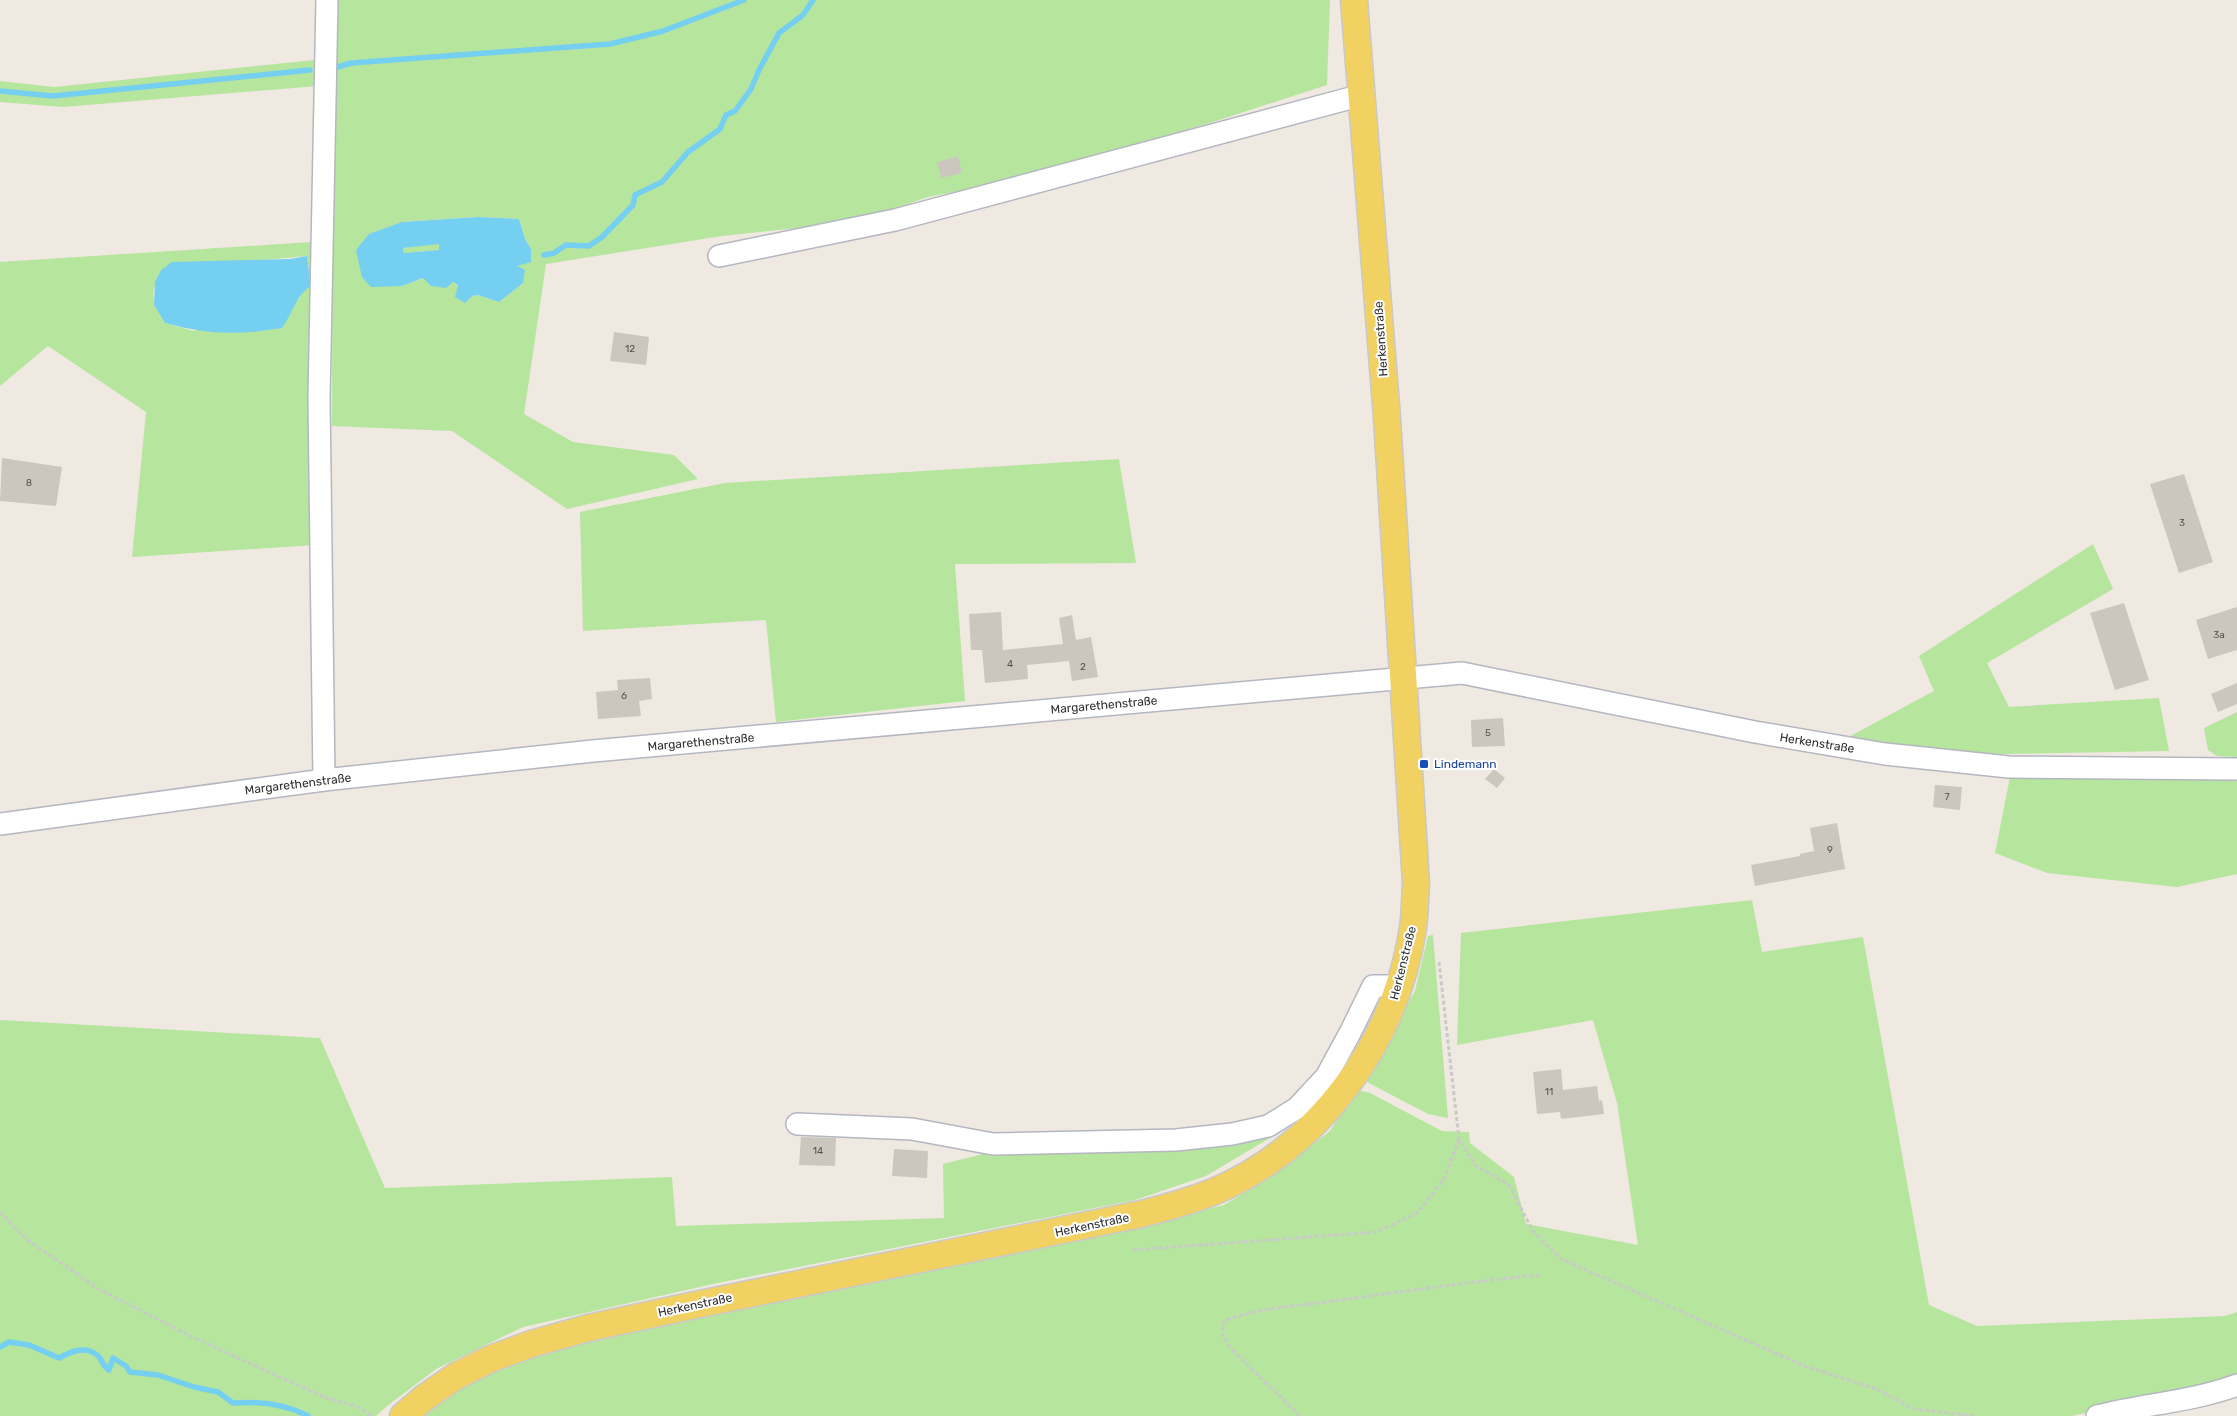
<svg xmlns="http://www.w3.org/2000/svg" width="2237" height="1416" viewBox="0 0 2237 1416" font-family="Rubik,sans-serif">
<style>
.green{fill:#b6e59e;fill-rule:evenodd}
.water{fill:#75cff0;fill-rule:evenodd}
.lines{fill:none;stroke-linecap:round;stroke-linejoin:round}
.stream{stroke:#75cff0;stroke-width:5.5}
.building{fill:#cbc7bf}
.minor-casing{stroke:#b4b7c1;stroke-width:24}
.major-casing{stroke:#c9c9c9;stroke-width:29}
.path{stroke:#c9c9c9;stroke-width:3;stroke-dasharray:4 2.5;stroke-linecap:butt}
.minor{stroke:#fff;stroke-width:21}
.major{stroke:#f2d163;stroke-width:26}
.transit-dot{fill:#1a4fb4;stroke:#fff;stroke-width:2}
.labels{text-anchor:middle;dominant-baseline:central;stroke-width:4;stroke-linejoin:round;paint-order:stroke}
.number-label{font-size:10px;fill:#555452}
.street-label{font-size:12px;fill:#2e2e2e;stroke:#fff}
.transit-label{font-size:12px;fill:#164399;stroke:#fff;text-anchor:start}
</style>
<rect width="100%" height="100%" fill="#efe9e1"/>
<g class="green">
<path d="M333,0H1330L1327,85L1210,123L992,185L928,197L855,222L722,236L546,264L524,414L573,442L674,455L698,479L567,509L452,431L332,426ZM478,217L519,219L525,239L531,249L517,266L523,283L499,302L478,295L472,296L453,282L431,286L424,278L402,286V222Z"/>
<path d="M314,60L318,86L63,107L0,102V81L54,87Z"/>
<path d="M312,242L315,545L132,557L146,412L48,346L0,386V262ZM307,256L311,286L303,291L299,299L194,331L165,323C152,302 149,294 161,270Z"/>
<path d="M439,243L440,250L404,253L403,248Z"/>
<path d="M1119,459L1136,563L955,564L965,701L776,722L766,620L583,631L580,512L725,483Z"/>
<path d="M2093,544L2113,589L1987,663L2009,707L2159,698L2169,751L2004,754L1931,751L1843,740L1934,691L1919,656Z"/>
<path d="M2237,712V757L2217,756L2208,750L2204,728Z"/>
<path d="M2237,774V874L2177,887L2047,873L1995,853L2010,777Z"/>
<path d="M1752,900L1762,952L1863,937L1929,1305L1977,1326L2225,1316L2237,1312V1376L2231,1380L2072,1416H419L452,1389L509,1359L603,1333L1145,1225L1224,1205L1272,1176L1330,1131L1353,1095L1362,1091L1370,1093L1442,1131L1469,1132L1470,1143L1514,1177L1526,1224L1638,1245L1617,1103L1593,1020L1457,1045L1461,933Z"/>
<path d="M1433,935L1448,1118L1428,1114L1367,1082L1366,1073L1415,991L1428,936Z"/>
<path d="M0,1020L320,1038L385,1188L672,1177L676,1226L944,1218L943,1164L991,1152L1227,1144L1275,1135L1206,1176L1135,1200L713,1284L523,1327L436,1369L387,1406L376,1416H0Z"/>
</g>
<g class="water">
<path d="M478,217L519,219L525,239L531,249V262L517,266L525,270L523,283L499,302L478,295L472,296L465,303L455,297L458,285L453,282L446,288L431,286L423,278L402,286L371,287L362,277L356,250L369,234L402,222ZM439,244V250L404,253L403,248Z"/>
<path d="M307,256L311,286C296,295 292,315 282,328C238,335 209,335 165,323L154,305L155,282L161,270L172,262L290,259Z"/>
</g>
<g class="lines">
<g class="stream">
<path d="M338,67L351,63L610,44L663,31L744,0"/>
<path d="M0,91L53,96L310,70"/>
<path d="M544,255L554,253L566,245L589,246L602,237L633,205L635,195L662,182L688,152L720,129L726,115L735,111L751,89L759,70L779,33L803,15L813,0"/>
<path d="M0,1347L9,1342L29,1345L59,1358C70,1352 85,1345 97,1355C103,1359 101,1365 109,1370L113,1358L126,1366L130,1372L158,1375L194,1387L218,1392L233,1403C259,1401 285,1404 308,1416"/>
</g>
</g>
<g class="building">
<path d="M958,156L962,173L941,178L937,162Z"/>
<path d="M614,332L649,337L646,365L610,361Z"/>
<path d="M2,458L62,467L56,506L0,501Z"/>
<path d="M2184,474L2213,562L2179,573L2150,484Z"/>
<path d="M2124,603L2149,680L2115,690L2090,613Z"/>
<path d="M2237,607V650L2208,659L2196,620Z"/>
<path d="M1001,612L1003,650L1063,644L1059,618L1072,615L1076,640L1091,637L1098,677L1072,681L1069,661L1027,665L1028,679L985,683L982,650H971L969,614Z"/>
<path d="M650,678L652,699L639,701L641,716L598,719L596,692L618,690L617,680Z"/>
<path d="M2237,683V704L2218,712L2211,694Z"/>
<path d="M1503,718L1505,746L1472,747L1471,720Z"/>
<path d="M1494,769L1505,778L1497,788L1485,779Z"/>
<path d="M1935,785L1962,787L1960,810L1933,807Z"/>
<path d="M1837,823L1845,869L1755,886L1751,865L1800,856V854L1814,851L1810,828Z"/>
<path d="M1561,1069L1563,1090L1597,1086L1599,1101L1602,1100L1604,1114L1561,1119L1560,1112L1537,1114L1533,1072Z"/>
<path d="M801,1137L836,1138L835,1166L799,1165Z"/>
<path d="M894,1149L928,1151L927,1178L892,1176Z"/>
</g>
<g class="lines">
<g class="minor-casing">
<g id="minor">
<path d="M719,256L895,220L1362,95"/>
<path d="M324,780L319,398L327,0"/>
<path d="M0,824L324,780L593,751L1462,673L1755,732L1885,754L2009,767L2237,769"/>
<path d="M797,1124L912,1129L993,1144L1176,1140L1232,1134L1268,1126L1297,1108L1326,1077L1351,1031L1373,986H1399"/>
<path d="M2097,1416C2143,1404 2191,1402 2237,1385"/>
</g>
</g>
<g class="major-casing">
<path id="major" d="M403,1416L424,1398L456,1376L490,1359L531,1344L588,1328L695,1305L1141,1214C1165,1208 1190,1201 1213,1192C1320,1147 1396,1041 1413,928C1415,914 1415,898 1416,883L1387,418L1354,0"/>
</g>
<g class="path">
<path d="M1439,962L1459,1139L1475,1165L1509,1185L1533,1231L1561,1259L1805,1366L1876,1389L1914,1409L1974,1416"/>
<path d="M0,1212L26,1239L99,1289L188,1335L324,1397L358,1407L371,1416"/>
<path d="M1133,1250L1376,1232L1417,1213L1444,1179L1459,1139"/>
<path d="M1300,1416L1231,1349L1222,1334L1224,1321C1259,1307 1302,1306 1340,1300C1407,1291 1474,1281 1541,1275"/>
</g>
<use href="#minor" class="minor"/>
<use href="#major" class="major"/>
</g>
<rect class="transit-dot" x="1419" y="759" width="10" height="10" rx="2.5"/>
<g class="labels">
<g class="number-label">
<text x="630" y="349">12</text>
<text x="29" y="483">8</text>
<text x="2182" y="523">3</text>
<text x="2219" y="635">3a</text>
<text x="1010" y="664">4</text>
<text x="1083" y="667">2</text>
<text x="624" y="696">6</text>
<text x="1488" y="733">5</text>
<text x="1947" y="797">7</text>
<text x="1830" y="850">9</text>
<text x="1549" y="1092">11</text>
<text x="818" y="1151">14</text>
</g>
<g class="street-label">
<text transform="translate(1381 339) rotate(-94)">Herkenstraße</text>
<text transform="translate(1104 705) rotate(-5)">Margarethenstraße</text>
<text transform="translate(701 742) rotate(-5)">Margarethenstraße</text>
<text transform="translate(1817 743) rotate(9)">Herkenstraße</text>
<text transform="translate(298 784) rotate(-7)">Margarethenstraße</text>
<text transform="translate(1403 963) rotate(-76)">Herkenstraße</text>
<text transform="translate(1092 1225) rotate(-12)">Herkenstraße</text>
<text transform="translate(695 1305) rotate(-12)">Herkenstraße</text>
</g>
<g class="transit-label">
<text x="1434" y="764">Lindemann</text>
</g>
</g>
</svg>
